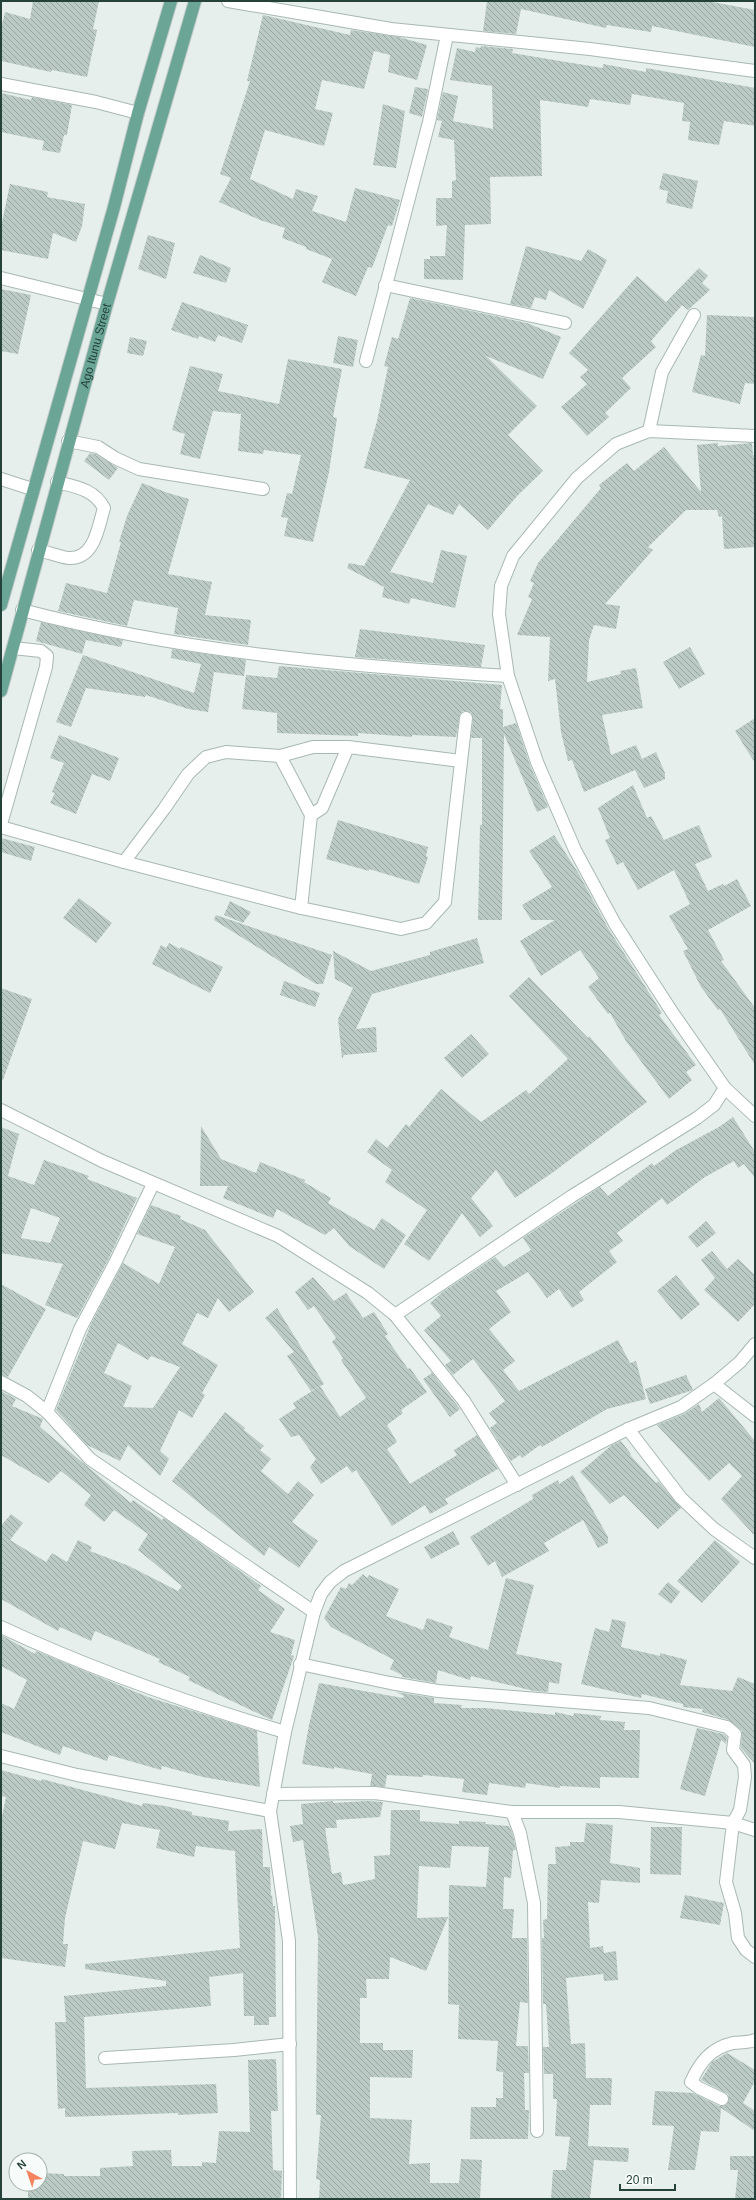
<svg xmlns="http://www.w3.org/2000/svg" width="756" height="2200" viewBox="0 0 756 2200" font-family="Helvetica,sans-serif">
<style>
.building{fill:url(#building-back-hatch);fill-rule:evenodd}
.lines{fill:none;stroke-linecap:round;stroke-linejoin:round}
.minor-casing{stroke:#a8b8b2;stroke-width:14}
.major-casing{stroke:#c2cac8;stroke-width:14}
.minor{stroke:#fff;stroke-width:12}
.major{stroke:#6aa596;stroke-width:12}
.labels{text-anchor:middle;dominant-baseline:central;stroke-width:4;stroke-linejoin:round;paint-order:stroke}
.street-label{font-size:12px;fill:#24423a;stroke:#f7fbf9}
</style>
<defs>
<pattern id="building-back-hatch" width="6" height="6" patternUnits="userSpaceOnUse"><rect width="6" height="6" fill="#bbcac4"/><path d="M-1 5l2 2M0 0l6 6M5-1l2 2" fill="none" stroke="#98a6a0"/></pattern>
</defs>
<rect width="100%" height="100%" fill="#e6efeb"/>
<g class="building">
<path d="M33,1H99L93,29L97,30L87,77L52,70L51,72L1,61V28L5,12L30,19Z"/>
<path d="M487,1H707L755,10V47L652,26L651,32L607,25L606,28L521,9L516,34L483,31Z"/>
<path d="M263,15L350,35L351,30L399,37L427,45L417,80L388,72L390,55L374,51L364,89L322,80L315,109L333,113L324,146L265,130L250,179L293,199L296,189L318,196L312,211L346,222L355,188L400,200L392,226L388,225L372,268L368,267L356,296L322,282L332,259L306,249V247L282,238L285,228L260,220L219,202L231,178L220,174L250,81H247Z"/>
<path d="M481,46L513,49L512,53L566,62L603,68V64L646,72V68L755,88V126L724,121L719,145L688,140L690,122L682,121L684,103L632,94L630,105L590,99L588,107L540,100L542,176L490,177L491,224L465,225L463,280L424,279V259H430V256H445L447,225L436,226V198H452V181L456,180L454,140L438,137L442,121L437,120L443,92L458,96L453,121L493,129L492,86L450,80L457,48L475,52L476,47L480,48Z"/>
<path d="M415,87L428,89L422,117L409,113Z"/>
<path d="M1,93L31,100L32,97L72,105L67,135H64L60,153L42,150L44,141L1,132Z"/>
<path d="M383,104L405,111L396,168L373,165Z"/>
<path d="M663,173L698,181L692,209L666,203L668,191L659,189Z"/>
<path d="M10,184L48,192L47,197L85,204L82,226L76,242L53,233L48,259L1,250V227Z"/>
<path d="M148,235L175,243L166,279L138,269Z"/>
<path d="M526,246L581,261L588,249L607,260L583,309L549,290L546,300L535,297L531,308L510,304Z"/>
<path d="M200,255L231,268L226,283L193,273Z"/>
<path d="M699,268L708,276L702,283L710,290L688,310L682,305L651,341L656,347L622,378L631,388L605,413L609,417L587,436L561,407L587,384L580,377L588,370L569,353L637,276L666,302Z"/>
<path d="M1,289L31,295L18,354L1,351Z"/>
<path d="M410,298L527,323L561,337L543,379L486,356L537,406L508,435L543,471L518,495L488,530L459,504L453,515L428,504L390,572L433,583L441,550L467,556L455,608L411,598L409,604L382,597L384,587L347,568L349,563L364,566L410,480L364,468L377,421L388,367L384,366L392,337L398,339Z"/>
<path d="M182,302L248,325L242,343L218,335L215,342L199,336L198,339L171,330Z"/>
<path d="M707,315L755,317V384L745,383L740,404L692,392L701,355L705,356Z"/>
<path d="M338,336L358,340L353,367L333,363Z"/>
<path d="M130,337L147,341L143,356L127,353Z"/>
<path d="M288,359L342,369L333,417L337,418L329,472L313,542L284,536L288,518L281,517L287,493L292,494L301,455L264,450L263,454L238,451L241,414L213,411L200,459L180,454L185,434L172,430L190,366L223,374L218,391L279,404Z"/>
<path d="M718,443V446L752,443L753,455H755L754,547L724,549L722,516L719,517L717,510H686L648,547L653,550L605,604L620,606L616,629L594,625L589,640L587,682L621,674L620,671L636,668L643,708L602,715L611,755L636,745L642,759L656,752L665,773V779L644,788L635,770L584,792L572,760L568,761L561,732L555,679L548,681L550,637L517,635L532,599L528,597L534,583L530,581L538,563L601,488L599,485L627,463L634,471L664,447L701,492L697,445Z"/>
<path d="M90,453L95,454L118,468L109,480L84,461Z"/>
<path d="M142,483L168,493L189,499L168,574L212,582L205,615L251,620L248,645L174,634L178,608L134,600L127,626L58,611L66,583L107,593L121,542H119L127,516Z"/>
<path d="M41,622L123,640L121,647L86,640L82,654L36,641Z"/>
<path d="M360,629L485,645L481,667L355,657Z"/>
<path d="M690,647L705,674L679,689L663,662Z"/>
<path d="M172,649L246,660L244,676L214,672L208,712L188,709L146,695L145,697L86,688L71,727L56,722L83,655L194,693L201,664L171,658Z"/>
<path d="M279,666L502,685L500,709H503V727L516,723L530,765L548,807L537,812L504,734L502,920H478L480,825H482V738H471L473,719L471,712L463,711L460,714L456,737L412,735V737L358,733V736L277,733V713L242,709L246,675L277,678Z"/>
<path d="M755,718V763L735,731Z"/>
<path d="M59,735L119,758L110,781L92,774L76,814L50,803L55,793L52,792L64,763L50,758Z"/>
<path d="M633,785L647,818L651,816L664,840L699,825L712,857L695,864L708,891L723,884L724,886L737,879L751,906L708,930L724,960L721,961L755,1008V1065L720,1009L718,1010L701,987L683,951L688,949L669,916L690,904L674,870L638,890L623,862L617,865L605,840L610,838L598,808Z"/>
<path d="M338,820L428,847L426,856L428,857L419,884L369,869V871L326,859Z"/>
<path d="M554,835L579,874L608,928L662,1013L659,1015L696,1065L686,1072L692,1080L669,1099L626,1041L610,1013L608,1014L588,987L599,978L580,950L541,976L520,941L555,920H531L522,905L552,887L529,851Z"/>
<path d="M1,838L35,847L31,861L1,852Z"/>
<path d="M79,898L112,923L96,943L63,918Z"/>
<path d="M230,901L251,912L243,923L224,915Z"/>
<path d="M216,915L332,955L323,984H316L214,920Z"/>
<path d="M477,938L484,963L372,994L356,1029L376,1027L377,1052L344,1055L342,1059L338,1019L353,988L335,979L333,951L371,971L430,955V952Z"/>
<path d="M169,943L180,949L181,947L223,967L210,993L152,964L161,945L166,948Z"/>
<path d="M529,977L588,1038L589,1036L647,1102L552,1173L515,1198L496,1170L471,1198L493,1226L480,1237L462,1213L429,1261L404,1244L427,1210L385,1182L392,1170L367,1152L376,1139L387,1148L406,1124L409,1127L441,1089L481,1122L526,1090L529,1094L568,1059L509,996Z"/>
<path d="M284,981L320,993L315,1007L280,995Z"/>
<path d="M1,988L32,999L3,1080H1Z"/>
<path d="M471,1034L489,1054L462,1078L444,1058Z"/>
<path d="M733,1117L755,1152V1178L744,1164L738,1168L734,1161L705,1177L667,1205L662,1198L617,1233L623,1241L609,1251L617,1262L579,1292L584,1300L572,1308L559,1289L547,1298L528,1272L496,1291L511,1312L489,1329L515,1361L503,1370L519,1391L618,1340L630,1363L636,1361L646,1399L607,1409L542,1447L540,1445L522,1458L520,1455L511,1461L490,1428L497,1423L489,1413L505,1401L473,1359L453,1375L445,1365L451,1361L424,1330L441,1316L430,1303L444,1291L495,1257L504,1267L531,1250L523,1238L600,1187L608,1196L652,1163L654,1166L676,1150L719,1127Z"/>
<path d="M201,1126L221,1159L256,1173L260,1162L305,1180L304,1182L331,1198L328,1203L374,1230L382,1218L406,1235L384,1269L349,1246L334,1228L325,1235L277,1209L273,1218L223,1198L228,1186H200Z"/>
<path d="M1,1127L19,1134L8,1176L34,1185L44,1160L89,1176L87,1179L137,1198L108,1260L77,1318L45,1305L63,1264L1,1253ZM31,1208L60,1218L50,1243L21,1238Z"/>
<path d="M151,1205L181,1216L180,1219L205,1230L254,1292L229,1312L218,1298L208,1318L197,1313L182,1344L218,1365L202,1393L205,1395L192,1418L179,1410L160,1451L169,1459L160,1476L128,1445L120,1461L87,1445L56,1410L91,1324L123,1263L159,1284L175,1247L137,1234ZM118,1343L148,1360L151,1356L180,1367L153,1408L123,1407L132,1386L104,1373Z"/>
<path d="M706,1221L716,1233L697,1248L688,1237Z"/>
<path d="M712,1251L727,1269L738,1259L755,1275V1304L738,1322L704,1290L715,1278L701,1260Z"/>
<path d="M676,1275L700,1304L681,1320L657,1291Z"/>
<path d="M313,1277L334,1301L346,1293L363,1318L374,1312L388,1334L385,1336L408,1369L410,1368L427,1392L401,1410L403,1413L387,1425L397,1442L387,1449L410,1484L457,1455L454,1450L477,1435L498,1469L445,1499L448,1504L430,1514L425,1505L392,1526L356,1470L352,1473L347,1466L321,1484L310,1467L316,1459L299,1435L291,1437L279,1419L296,1408L293,1403L320,1386L340,1417L366,1398L341,1360L343,1358L332,1342L336,1338L314,1306L308,1310L295,1292Z"/>
<path d="M1,1284L46,1309L8,1377L1,1375Z"/>
<path d="M277,1308L324,1384L311,1391L287,1356L294,1352L265,1318Z"/>
<path d="M432,1373L460,1409L450,1417L423,1379Z"/>
<path d="M686,1375L693,1390L650,1404L645,1389Z"/>
<path d="M1,1391L16,1399L12,1406L43,1419L40,1427L131,1503L133,1500L162,1520L164,1518L250,1578L261,1586L258,1590L285,1609L270,1632L295,1640L291,1655L294,1656L272,1720L188,1680L190,1677L158,1662L160,1659L95,1631L91,1641L60,1627L58,1631L1,1599V1526L11,1514L23,1523L10,1540L46,1562L52,1553L67,1562L78,1540L92,1547L90,1551L129,1566L178,1591L182,1586L138,1550L148,1534L114,1510L104,1522L84,1505L91,1495L61,1471L49,1483L1,1455Z"/>
<path d="M719,1398L755,1441V1536L721,1499L742,1476L729,1463L709,1481L657,1425L684,1414L699,1404L702,1412Z"/>
<path d="M225,1412L245,1428L244,1430L264,1446L260,1450L271,1459L261,1471L288,1494L298,1481L314,1495L292,1522L318,1541L299,1568L269,1547L264,1556L172,1481Z"/>
<path d="M621,1441L631,1454L630,1455L656,1483L658,1481L681,1508L658,1529L624,1495L610,1504L580,1472L612,1445Z"/>
<path d="M573,1475L608,1537V1543L598,1548L583,1520L544,1543L549,1551L502,1577L495,1561L488,1566L470,1537L533,1499L532,1495L558,1480L559,1484Z"/>
<path d="M453,1531L460,1544L431,1559L424,1547Z"/>
<path d="M715,1540L740,1562L702,1603L677,1581Z"/>
<path d="M363,1574L367,1578L369,1575L399,1589L386,1616L423,1630L427,1618L453,1627L449,1637L488,1650L506,1578L534,1585L516,1654L562,1663L559,1684L549,1682L548,1692L534,1691L471,1676L470,1680L438,1670L436,1683L402,1677V1675L390,1669L394,1660L331,1627L324,1618L341,1587L346,1589L349,1583L352,1585Z"/>
<path d="M668,1582L680,1592L671,1604L658,1594Z"/>
<path d="M612,1619L626,1622L621,1647L660,1656V1653L687,1660L680,1685L732,1691L738,1677L755,1684V1764L741,1748L742,1731L729,1720L702,1712L703,1709L683,1707V1704L642,1694L641,1698L581,1684L595,1628L609,1632Z"/>
<path d="M1,1635L35,1654L36,1651L148,1697L257,1731L260,1787L203,1777L162,1766L161,1770L109,1755L107,1761L63,1746L60,1755L1,1732V1703L14,1709L27,1680L1,1666Z"/>
<path d="M319,1683L403,1698L404,1696L396,1692L434,1698V1703L462,1705L461,1708H485L555,1715V1712L573,1716L574,1713L601,1716L600,1720L625,1722L624,1730H640L639,1778L600,1777V1788L560,1786V1788L526,1783L525,1788L489,1783L487,1795L462,1792L464,1779L423,1775V1777L387,1775L385,1787L370,1786L372,1774L334,1767V1769L302,1764L309,1725Z"/>
<path d="M697,1728L723,1734L727,1737L726,1744L721,1740L705,1796L680,1789Z"/>
<path d="M1,1770L41,1781L42,1779L142,1806L143,1803L165,1806L192,1812V1815L229,1821L228,1831L262,1829L263,1867H270L271,1896L272,1895L273,1906H275L276,2017H269V2025H254V2016H244L243,1973L209,1977L211,2006L84,2017L86,2088L216,2084L218,2113L178,2115V2113L65,2117V2108L58,2109L55,2022H66L64,1996L166,1986V1981L85,1969V1964L240,1948L235,1851L196,1846L194,1857L156,1848L160,1830L122,1823L115,1849L83,1841L65,1918L63,1944H68L65,1967L1,1958V1821L6,1797L1,1796Z"/>
<path d="M333,1801V1803L367,1801L383,1802L380,1817L336,1820L337,1828H325L332,1874L341,1872L343,1885L375,1879L374,1856L390,1855L391,1810H420V1821L459,1824V1821L486,1822L485,1824L509,1826L513,1835L516,1850H513L511,1878L504,1877L503,1909H514L512,1938H527L528,2003L520,2002L516,2046H528L529,2073H524L525,2110H529L528,2139H470L471,2107H496V2098H503V2072L496,2071L498,2041L458,2039L459,2005L448,2004L449,1885L486,1887L489,1847L452,1846L450,1868L419,1866L417,1918L448,1917L426,1971L390,1957L389,1979H366L367,1998H360V2043H383V2050H413L412,2078L370,2077V2118L412,2120L409,2164L430,2163V2183H459L461,2159L482,2160L480,2199H319L320,2180L316,2179L321,2115H316L318,1937L303,1840L293,1842L290,1826L303,1824L301,1804Z"/>
<path d="M586,1823L613,1825L610,1863L640,1868V1883L601,1880L599,1903L588,1902L590,1948L603,1946L604,1953L616,1951L618,1980L604,1981L603,1974L566,1978L571,2044L585,2043L586,2078H612L611,2105H590L588,2146L629,2148L628,2162L594,2160L590,2199H551L553,2170H566L570,2137L555,2136L557,2099H553V2074H544L543,2047H549L546,2004H543L542,1938H544L543,1920L547,1919L548,1864H556L555,1847L570,1846V1842H584Z"/>
<path d="M651,1827H682L681,1875L650,1874Z"/>
<path d="M685,1895L724,1903L720,1925L680,1918Z"/>
<path d="M727,2053L755,2070V2081L743,2103L755,2111V2131L721,2108L719,2132L701,2131L695,2170H668L674,2126L652,2125L655,2091L693,2093L719,2106L726,2105L729,2099L728,2094L701,2080L712,2062Z"/>
<path d="M276,2059L278,2111H271L273,2170L282,2171L281,2199H28V2184H40V2173L64,2174V2176H100V2168L133,2166L132,2151L171,2150L172,2166H202V2162L216,2163L219,2131L250,2132L248,2060Z"/>
<path d="M730,2156H755V2199H735L738,2170H730Z"/>
</g>
<g class="lines">
<g class="minor-casing">
<g id="minor">
<path d="M228,1L391,29L590,49L755,71"/>
<path d="M1,84L96,102L138,113"/>
<path d="M1,278L107,304"/>
<path d="M385,285L565,323"/>
<path d="M366,361L429,122L447,35"/>
<path d="M649,431L662,372L694,315"/>
<path d="M68,441L98,447L115,458L139,469L263,489"/>
<path d="M1,479L32,489"/>
<path d="M38,550C48,552 59,557 69,558C95,559 98,527 104,508C94,489 76,487 57,482"/>
<path d="M22,610C181,652 345,666 508,676L537,762L575,850L615,924L672,1012L725,1088L755,1116"/>
<path d="M508,676L499,614L501,586L513,556L577,478L616,444L649,431L755,436"/>
<path d="M280,756L311,815L301,908"/>
<path d="M311,815L322,808L348,747"/>
<path d="M1,824L46,667L47,656L41,651L13,648"/>
<path d="M1,827L124,862L301,908L401,929L426,923L445,902L466,718"/>
<path d="M124,862L164,809L188,774L206,757L226,752L280,756L313,747H348L461,761"/>
<path d="M1,1110L102,1161L278,1236L368,1293L395,1315L464,1401L517,1485"/>
<path d="M395,1315L572,1196L697,1118L714,1105L725,1088"/>
<path d="M1,1382L27,1396L47,1412L90,1459L314,1612"/>
<path d="M714,1384L755,1416"/>
<path d="M47,1412L80,1329L115,1263L153,1184"/>
<path d="M628,1429L681,1498L714,1529L755,1558"/>
<path d="M1,1627C93,1670 187,1703 285,1732"/>
<path d="M300,1664L390,1683L438,1691L649,1708L727,1727L735,1734L733,1750L744,1765L745,1777L740,1810L733,1823L726,1882L735,1913L738,1938L746,1950L755,1957"/>
<path d="M1,1756L77,1775L270,1811"/>
<path d="M273,1794L375,1793L512,1812H619L733,1823L755,1830"/>
<path d="M512,1812L520,1833L534,1903L537,2131"/>
<path d="M105,2058L234,2050L290,2044"/>
<path d="M722,2099L699,2088L691,2082C700,2062 711,2048 733,2043C740,2042 748,2043 755,2040"/>
<path d="M290,2199L289,1941L270,1811L285,1732L314,1612L321,1594L330,1582L344,1571L628,1429L681,1407L714,1384L740,1362L755,1344"/>
</g>
</g>
<g class="major-casing">
<g id="major">
<path d="M1,605L114,207L138,113L171,1"/>
<path id="s1" d="M1,691L107,304L195,1"/>
</g>
</g>
<use href="#minor" class="minor"/>
<use href="#major" class="major"/>
</g>
<g class="labels">
<g class="street-label">
<text stroke="none"><textPath href="#s1" startOffset="358">Ago Itunu Street</textPath></text>
</g>
</g>
<rect width="756" height="2200" fill="none" stroke="#24423a" stroke-width="4"/>
<g transform="translate(28 2172) rotate(320)"><circle r="19" fill="#f7fbf9" stroke="#a3b1ad"/>
<path d="M0-3L7 15L0 10L-7 15Z" fill="#f4845f"/>
<text y="-6" font-size="11" font-weight="bold" text-anchor="middle" fill="#24423a">N</text>
</g>
<path d="M620 2184v6h55v-6" fill="none" stroke="#24423a" stroke-width="2"/>
<text x="626" y="2184" font-size="12" fill="#24423a" stroke="#f7fbf9" stroke-width="3" paint-order="stroke">20 m</text>
</svg>
